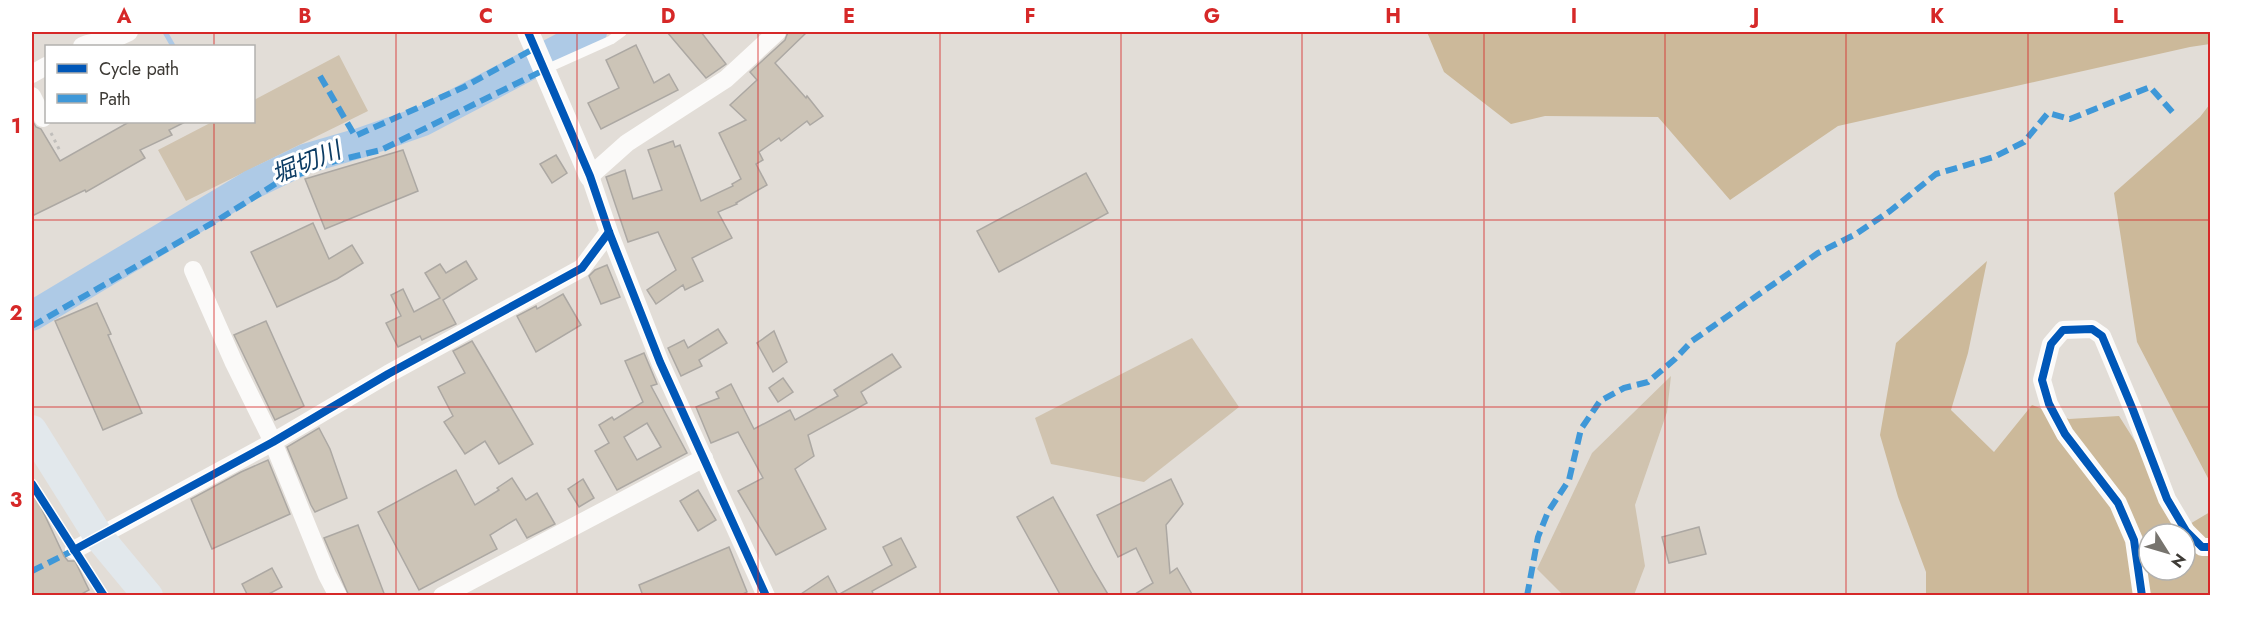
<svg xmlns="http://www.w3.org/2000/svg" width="2242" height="627" viewBox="0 0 2242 627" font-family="Jost,'Noto Sans JP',sans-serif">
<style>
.green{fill:#d0c3af}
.forest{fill:#ccb99a;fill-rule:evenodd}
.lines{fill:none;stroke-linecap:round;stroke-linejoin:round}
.stream{stroke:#aecae6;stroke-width:5}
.river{stroke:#aecae6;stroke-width:30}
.building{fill:#ccc4b7;stroke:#aca8a3;stroke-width:1.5;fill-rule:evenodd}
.path{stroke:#c0bebb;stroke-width:3;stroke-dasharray:3 4.5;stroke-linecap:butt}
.service{stroke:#fbfaf9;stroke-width:9}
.minor{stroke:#fbfaf9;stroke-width:18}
.tertiary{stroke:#fbfaf9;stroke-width:22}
.trunk{stroke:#e2e8ec;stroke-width:30}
.quiet{stroke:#3f98d8;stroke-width:6;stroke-dasharray:12 6;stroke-linecap:butt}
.cycleway-casing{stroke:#fff;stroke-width:11}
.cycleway{stroke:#0057b8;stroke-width:8}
.grid{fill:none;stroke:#d62828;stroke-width:1.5;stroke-opacity:0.55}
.labels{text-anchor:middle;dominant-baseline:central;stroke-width:6;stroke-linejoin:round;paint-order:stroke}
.water-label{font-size:24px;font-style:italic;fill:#0c3c64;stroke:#fff}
.neatline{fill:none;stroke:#d62828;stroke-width:2}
.grid-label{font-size:20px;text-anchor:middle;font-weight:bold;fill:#d62828}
</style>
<rect width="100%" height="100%" fill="#e2ddd7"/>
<g class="green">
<path d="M339,55L368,111L186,201L158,150L212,122H254V100Z"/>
<path d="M1192,338L1239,407L1144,482L1051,464L1035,418Z"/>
<path d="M1671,376L1667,412L1635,505L1645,566L1634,595H1563L1537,569L1592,453Z"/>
</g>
<g class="forest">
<path d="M1427,32H2210V44L2190,47L1838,126L1730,200L1658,117L1545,116L1511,124L1444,72Z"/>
<path d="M2210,104V482L2137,342L2114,193L2200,117Z"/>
<path d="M1987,261L1968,353L1951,410L1994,452L2032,405L2069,419L2119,416L2188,525L2210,512V595H1926V572L1898,497L1880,435L1896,343ZM2149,534H2185V570H2149Z"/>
</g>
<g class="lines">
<path class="stream" d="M165,32L173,46"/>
<path class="river" d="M32,316L251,185L305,159L360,143L423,121L592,32"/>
</g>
<g class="building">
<path d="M667,32H701L726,64L706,78Z"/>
<path d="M788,32H807L775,63L806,98L807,96L823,116L810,125L807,121L781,141L779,138L759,152L763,160L756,164L767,185L736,203L737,204L718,212L732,238L692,258L703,281L685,290L683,285L656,304L647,290L676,270L658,232L628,242L606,177L625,170L633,199L662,190L648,150L673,141L675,147L680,145L701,201L733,186L732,184L741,179L719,133L746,120L730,105L757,80L750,72L785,40Z"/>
<path d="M636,45L654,83L669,74L678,90L601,129L588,103L619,88L606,60Z"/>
<path d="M32,120L36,127L41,129L60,161L129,122H185L169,130L172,135L140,150L145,158L86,192L85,190L32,216Z"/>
<path d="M403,150L418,191L325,229L305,179Z"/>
<path d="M556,155L567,173L552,183L540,164Z"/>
<path d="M1086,173L1108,213L999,272L977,231Z"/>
<path d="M313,223L329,259L352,245L363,263L337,279L277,307L251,252Z"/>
<path d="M466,261L477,279L443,300L456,324L422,340L420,336L398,347L386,323L401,316L391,295L403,289L414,312L440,298L425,273L440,264L446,273Z"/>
<path d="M607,265L620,297L601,304L589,276L595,270Z"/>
<path d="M563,294L581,325L536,352L517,316L536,306L537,309Z"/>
<path d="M97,303L111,334L108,335L142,413L103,430L55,321Z"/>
<path d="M266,321L304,406L275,420L234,335Z"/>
<path d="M718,329L727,343L699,360L702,366L681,376L668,348L684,340L688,348Z"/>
<path d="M774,331L787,362L773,372L757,343Z"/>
<path d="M472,341L533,444L499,464L485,441L465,454L444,422L453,416L438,387L465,373L453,351Z"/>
<path d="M644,353L657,384L651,386L687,453L617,490L595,451L609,443L599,425L612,417L614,420L643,402L625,361ZM647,423L661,447L637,460L624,437Z"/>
<path d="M892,354L901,367L861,392L867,403L808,435L814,456L795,469L826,529L776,555L738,491L763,478L738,432L711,443L696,407L719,398L716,392L731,384L754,429L790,410L795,420L838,396L834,390Z"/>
<path d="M783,378L793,392L778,402L769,388Z"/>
<path d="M319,428L330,449L347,498L315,512L311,505L287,447Z"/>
<path d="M268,460L290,514L212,549L191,499L241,472Z"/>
<path d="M456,470L475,505L499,490L497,488L512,478L526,500L537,493L555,524L527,538L516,519L490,535L497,549L419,590L378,512Z"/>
<path d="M583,479L594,498L579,507L568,489Z"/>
<path d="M1171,479L1183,504L1166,525L1170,573L1177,568L1193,596H1132L1153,583L1136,548L1118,557L1097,515Z"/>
<path d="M32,488L64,556L68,561H75L89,590L78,596H32Z"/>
<path d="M698,490L716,520L698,531L680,501Z"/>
<path d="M1053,497L1094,571L1109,596H1061L1017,517Z"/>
<path d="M358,525L385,596H349L324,538Z"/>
<path d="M1699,527L1706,554L1669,563L1662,537Z"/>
<path d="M901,538L916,567L872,591L874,596H798L828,576L838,595L892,565L883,547Z"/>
<path d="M729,547L747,592L739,596H643L639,585Z"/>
<path d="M272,568L282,587L265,596H248L242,584Z"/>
</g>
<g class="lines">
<path class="path" d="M51,133L61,153"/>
<path class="service" d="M544,70L611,40L622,32"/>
<g class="minor">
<path d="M82,46L87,44L116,38L129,32"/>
<path d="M32,74L46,66"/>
<path d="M32,96L43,118"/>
<path d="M193,270L234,363L273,442L327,575L338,596"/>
<path d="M74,550L273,442L388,374L582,268L609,232"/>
<path d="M442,596L704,458"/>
<path d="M766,596L660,362L609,232L590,176L627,143L726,79L777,32"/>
<path d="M2142,596L2134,540L2118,503L2065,434L2049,404L2042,380L2051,344L2063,330L2092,329L2102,336L2133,410L2167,499L2186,531L2202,547H2210"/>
</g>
<path class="tertiary" d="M528,32L590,176"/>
<path class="trunk" d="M32,430L99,537L148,596"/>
<g class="quiet">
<path d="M320,76L355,136L464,87L535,48"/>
<path d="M32,326L221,218L280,181L335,161L381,150L544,70"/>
<path d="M32,571L74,550"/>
<path d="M1527,596L1538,537L1548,512L1569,480L1581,429L1600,401L1624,388L1648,382L1675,359L1692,341L1818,253L1856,234L1890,211L1936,174L1994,157L2024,142L2048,113L2070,119L2150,87L2176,116"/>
</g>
<g class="cycleway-casing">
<g id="cycleway">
<path d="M528,32L590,176L609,232L660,362L766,596"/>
<path d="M32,484L104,596"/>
<path d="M74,550L273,442L388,374L582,268L609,232"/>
<path d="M2142,596L2134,540L2118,503L2065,434L2049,404L2042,380L2051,344L2063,330L2092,329L2102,336L2133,410L2167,499L2186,531L2202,547H2210"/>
</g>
</g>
<use href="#cycleway" class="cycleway"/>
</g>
<path class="grid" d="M214,32V46M396,32V596M577,32V596M758,32V596M940,32V596M1121,32V596M1302,32V596M1484,32V596M1665,32V596M1846,32V596M2028,32V596M214,122V596M32,220H2210M32,407H2210"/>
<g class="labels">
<g class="water-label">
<text transform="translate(306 162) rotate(-22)">堀切川</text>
</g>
</g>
<rect width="2242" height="627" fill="none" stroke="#ffffff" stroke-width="66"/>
<rect x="45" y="45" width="210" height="78" fill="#ffffff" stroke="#b2b1af" stroke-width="1.5"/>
<rect x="57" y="64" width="30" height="9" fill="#0057b8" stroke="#b2b1af" stroke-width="1.5"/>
<text x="99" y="75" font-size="18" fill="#3e3b36">Cycle path</text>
<rect x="57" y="94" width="30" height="9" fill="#3f98d8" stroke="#b2b1af" stroke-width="1.5"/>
<text x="99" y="105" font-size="18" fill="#3e3b36">Path</text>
<g transform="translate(2167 552) rotate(127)"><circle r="28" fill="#ffffff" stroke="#b2b1af" stroke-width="1.5"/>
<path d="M0-4.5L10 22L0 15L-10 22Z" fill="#77746e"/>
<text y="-9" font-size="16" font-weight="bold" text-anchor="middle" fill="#3e3b36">N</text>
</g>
<rect x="33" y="33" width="2176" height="561" class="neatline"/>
<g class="grid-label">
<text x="124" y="23">A</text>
<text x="305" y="23">B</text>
<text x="486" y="23">C</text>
<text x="668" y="23">D</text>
<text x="849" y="23">E</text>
<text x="1030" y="23">F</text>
<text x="1212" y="23">G</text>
<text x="1393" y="23">H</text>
<text x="1574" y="23">I</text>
<text x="1756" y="23">J</text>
<text x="1937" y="23">K</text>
<text x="2118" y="23">L</text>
<text x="16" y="133">1</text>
<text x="16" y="320">2</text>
<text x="16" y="507">3</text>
</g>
</svg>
